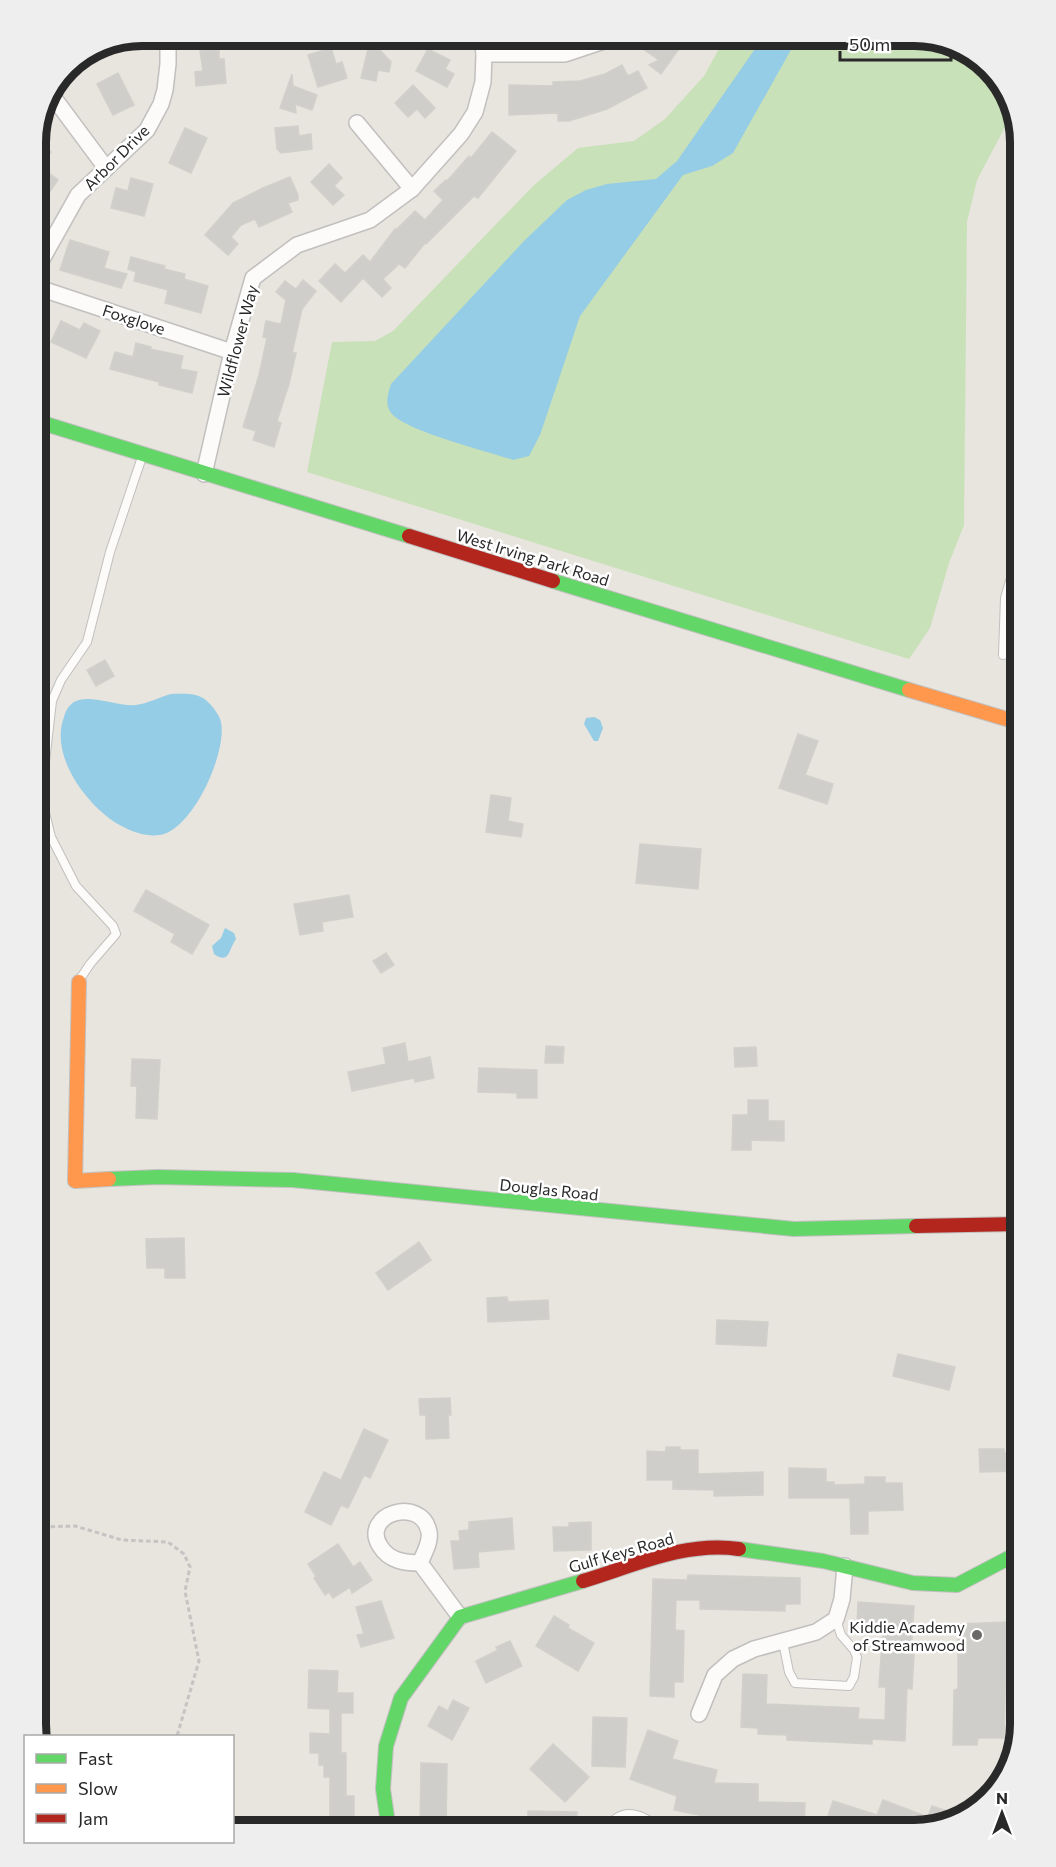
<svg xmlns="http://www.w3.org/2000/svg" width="1056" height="1867" viewBox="0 0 1056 1867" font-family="Commissioner,sans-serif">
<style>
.green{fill:#c8e1b8}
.water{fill:#95cce6}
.building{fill:#d0ceca;stroke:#d2d0cb;stroke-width:1.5}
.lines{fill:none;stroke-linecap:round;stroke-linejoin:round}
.lane-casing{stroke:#c1c0bf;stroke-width:10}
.street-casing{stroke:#c1c0bf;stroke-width:18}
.fast-casing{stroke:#c1c0bf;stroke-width:16}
.slow-casing{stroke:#c1c0bf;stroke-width:16}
.jam-casing{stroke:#c1c0bf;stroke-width:16}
.path{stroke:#c4c4c3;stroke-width:3;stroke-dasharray:4.5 3;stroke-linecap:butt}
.lane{stroke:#fcfbfa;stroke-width:8}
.street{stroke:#fcfbfa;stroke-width:15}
.fast{stroke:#63d668;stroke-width:14}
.slow{stroke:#ff974d;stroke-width:14}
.jam{stroke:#b3261e;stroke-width:14}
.poi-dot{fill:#6c6a68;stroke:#fff;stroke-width:2}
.labels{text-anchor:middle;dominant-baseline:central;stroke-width:5;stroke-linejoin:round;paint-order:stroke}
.street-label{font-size:16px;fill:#292929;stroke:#fff}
.poi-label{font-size:16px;fill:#292929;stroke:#fff;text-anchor:end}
.rim{fill:none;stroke:#292929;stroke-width:8}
</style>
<rect width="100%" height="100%" fill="#e8e4de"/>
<path class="green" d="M726,36H921L973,54L1009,96L1013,112L977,180L967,222L964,525L949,563L930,628L909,659L307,472L332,342L375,341L393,331L533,186L578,148L634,141L665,119L704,76Z"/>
<g class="water">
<path d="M764,36H802L792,48L733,153L712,166L683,175L580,316L540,435L529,456L513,460C487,451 409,432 392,414C384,405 388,394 391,384L524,241L567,200L586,190L607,184L656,179L677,161Z"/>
<path d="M171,694C184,694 199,692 209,703C213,707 220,716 221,722C227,752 195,824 164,834C147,839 127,830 113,821C83,800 50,754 64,717C65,712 69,705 74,702C89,693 118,707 136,705C147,704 160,697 171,694Z"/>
<path d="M594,717L600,720L603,728L598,741H594L584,724L586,718Z"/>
<path d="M225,928L234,933L236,939C228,950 230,965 214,954L212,946L221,938Z"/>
</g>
<g class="building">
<path d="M652,36H688L661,74L649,65L659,60L643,49Z"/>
<path d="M369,45L376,46L391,62L389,72L378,70L376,81L361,78Z"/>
<path d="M331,48L336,64L342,62L347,78L318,87L308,55Z"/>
<path d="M219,49V59H224L226,83L196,86L195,72L203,71L200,51Z"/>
<path d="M428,49L450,60L445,69L454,74L447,87L416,71Z"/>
<path d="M622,65L628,76L638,71L647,88L607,109L569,121H558V113L509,115V85L553,86V82L580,81L605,74Z"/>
<path d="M118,73L134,105L113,115L97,84Z"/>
<path d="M292,74L293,86L317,95L312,110L295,104L296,113L280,108Z"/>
<path d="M413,85L435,108L425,118L417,109L408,117L395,103Z"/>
<path d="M298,126L299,136L311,134L312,149L281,153L277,149L275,128Z"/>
<path d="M185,128L207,138L191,173L169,163Z"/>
<path d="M492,132L516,151L478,198L474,196L426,244L425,243L405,268L399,264L383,279L391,288L382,297L363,278L341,302L319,281L335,264L345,273L363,255L370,262L395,229L396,230L415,211L425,220L443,200L434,191L446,180L447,181L469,156L471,158Z"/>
<path d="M36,141L51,152L41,167L58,180L46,197L36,191Z"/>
<path d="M329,164L342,178L334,186L344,195L333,205L311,182Z"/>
<path d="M290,177L298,195V200L288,203L292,212L259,227L255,219L241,225L231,237L238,244L228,255L205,235L233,203L263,188Z"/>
<path d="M131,178L153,184L144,216L111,208L116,188L128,191Z"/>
<path d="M70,240L109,252L104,268L127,274L121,288L60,270Z"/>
<path d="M131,257L165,266L164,269L185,274L184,279L208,286L201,313L165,303L168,290L134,281L136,272L128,269Z"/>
<path d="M303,280L316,291L302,309L292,353H296L289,384L277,421L281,423L274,447L253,440L256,431L243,427L259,375L267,338L263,337L266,321L281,324L286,300L276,292L285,281L296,289Z"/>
<path d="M61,321L80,330L84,323L100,331L86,358L51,342Z"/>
<path d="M136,343L151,347L150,349L183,356L180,369L197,372L192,393L159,385V382L110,369L115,352L133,357Z"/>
<path d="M105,660L114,676L96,686L87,670Z"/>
<path d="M798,734L818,741L805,775L833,784L827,804L779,788Z"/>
<path d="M491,795L511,798L508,821L523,824L521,837L486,832Z"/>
<path d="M640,844L701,849L698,889L636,883Z"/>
<path d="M146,890L209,925L192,954L171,942L175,934L134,911Z"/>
<path d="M349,895L353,917L322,922L323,931L300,935L294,904Z"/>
<path d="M386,953L394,965L381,973L373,961Z"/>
<path d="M405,1043L408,1062L430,1057L434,1078L415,1082L414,1078L352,1091L348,1072L386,1064L383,1048Z"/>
<path d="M546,1046L564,1047L563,1063H545Z"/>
<path d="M756,1047L757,1066L735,1067L734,1048Z"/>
<path d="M132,1059L160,1060L157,1119L136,1118L137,1086H131Z"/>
<path d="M479,1068L537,1070V1098H517V1093L478,1092Z"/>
<path d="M748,1100H768V1121H784V1141L751,1140V1150H732L733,1115H748Z"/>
<path d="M184,1238L185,1278H165V1268H147L146,1239Z"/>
<path d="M419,1242L431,1260L388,1290L376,1273Z"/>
<path d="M507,1297L508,1302L548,1300L549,1319L488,1322L487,1298Z"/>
<path d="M717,1320L768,1322L766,1346L716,1344Z"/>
<path d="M898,1354L955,1367L949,1390L893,1376Z"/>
<path d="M450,1398L451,1415H448L449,1438L426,1439V1415H420L419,1399Z"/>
<path d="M364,1429L388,1440L370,1478L364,1475L348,1508L341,1505L331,1525L305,1512L324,1472L341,1480Z"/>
<path d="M666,1447H680V1450H698V1474L763,1472V1495L714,1496V1490L673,1489V1480H647V1451L666,1452Z"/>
<path d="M979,1449H1004V1453L1018,1452L1019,1471L980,1472Z"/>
<path d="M789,1468L826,1469V1482H834V1485L865,1484V1477H885V1483H902L903,1510L868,1511V1534H851L850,1498H789Z"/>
<path d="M512,1518L514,1549L478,1552L479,1567L454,1569L451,1541H460L459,1531L469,1530V1522Z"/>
<path d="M591,1522V1550L554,1551L553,1527H569V1523Z"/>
<path d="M338,1544L353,1567L360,1562L372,1580L352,1593L350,1587L333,1598L329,1592L325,1595L314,1578L316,1576L308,1564Z"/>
<path d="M688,1575L800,1578V1604H785V1611L700,1609V1600H676L675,1630L684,1631L683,1682H674V1697L650,1696L653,1579L687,1580Z"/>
<path d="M381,1601L394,1638L361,1647L357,1635L364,1634L356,1607Z"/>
<path d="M858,1602L914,1606L911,1654H914L912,1689L907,1688L905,1741L872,1739V1744L787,1740V1735L758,1734V1728L741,1727L743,1674L767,1675L766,1704L859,1708L858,1719L885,1720L886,1687H879L883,1627L857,1625Z"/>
<path d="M554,1616L569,1625L568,1628L594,1643L578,1671L536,1646Z"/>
<path d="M1007,1622L1004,1738H978L977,1745H953L954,1690L958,1689V1624Z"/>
<path d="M510,1641L522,1666L486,1683L476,1661L498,1650L496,1647Z"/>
<path d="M309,1670L338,1671L337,1693H353V1713H341V1753H346V1796H354V1831L330,1829V1777H324V1765H319V1753H310V1733L330,1734V1709L308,1708Z"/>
<path d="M453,1700L469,1708L452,1740L428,1726L439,1706L448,1711Z"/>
<path d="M593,1717L627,1718L625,1767L592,1766Z"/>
<path d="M648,1730L678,1741L672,1759L717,1770L714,1783L758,1784V1802L805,1803L804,1831H724V1820L674,1810L677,1796L630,1779Z"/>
<path d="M553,1744L589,1777L565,1802L530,1769Z"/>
<path d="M421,1763L447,1764L446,1831H420Z"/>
<path d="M883,1800L928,1817L932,1806L964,1817L960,1820L913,1831H823L833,1801L877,1815Z"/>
<path d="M528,1811L577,1812L576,1831H528Z"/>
</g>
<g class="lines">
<g class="lane-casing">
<g id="lane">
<path d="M1019,210L1020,263"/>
<path d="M1003,655L1005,598L1010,581L1020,578"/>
<path d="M80,979L90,964L116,934L113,926L76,886L51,837L43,805V779L52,701L61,680L87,642L110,552L142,457"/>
<path d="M783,1642L789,1672L795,1683L849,1686L854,1677L857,1657L854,1650L841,1635L836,1619"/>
<path d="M605,1831C621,1804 643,1813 662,1831"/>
</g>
</g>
<g class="street-casing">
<g id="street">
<path d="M484,54H565L619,36"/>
<path d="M54,98L106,168"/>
<path d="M357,123L412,189"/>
<path d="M36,270L78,195L147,130L161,104L165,90L168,64V36"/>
<path d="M36,287L232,352"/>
<path d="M204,474L232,352L253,278L297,245L370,220L412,189L461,134L475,112L483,82L484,54L482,36"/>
<path d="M420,1563C424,1553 431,1542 429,1532C422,1495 360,1514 380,1546C389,1561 405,1563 420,1563L460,1617"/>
<path d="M699,1714L715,1675L733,1659L754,1649L816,1632L836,1619L842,1599L845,1566"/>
</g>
</g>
<g class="fast-casing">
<g id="fast">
<path d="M36,421L409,536"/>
<path d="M553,581L909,690"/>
<path d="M109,1179L158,1177L293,1180L794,1229L916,1226"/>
<path d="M739,1549L823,1561L913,1583L957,1585L1020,1552"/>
<path d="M389,1831L383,1789L386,1746L401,1698L460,1617L583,1581"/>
</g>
</g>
<g class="slow-casing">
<g id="slow">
<path d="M909,690L1020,723"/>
<path d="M79,982L75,1181L109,1179"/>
</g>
</g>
<g class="jam-casing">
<g id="jam">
<path d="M409,536L553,581"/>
<path d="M916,1226L1020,1224"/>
<path d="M583,1581C633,1566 685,1541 739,1549"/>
</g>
</g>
<g class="path">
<path d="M36,1525L42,1527L75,1526L122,1540L168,1542L184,1554L190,1567L185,1591L199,1661L177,1736"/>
<path d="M232,1816L234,1831"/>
</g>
<use href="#lane" class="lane"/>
<use href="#street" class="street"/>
<use href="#fast" class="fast"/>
<use href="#slow" class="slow"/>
<use href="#jam" class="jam"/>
</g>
<circle class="poi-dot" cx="977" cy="1635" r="6"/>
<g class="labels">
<g class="street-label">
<text transform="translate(116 157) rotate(-45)">Arbor Drive</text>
<text transform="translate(134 319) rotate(18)">Foxglove</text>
<text transform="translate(237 341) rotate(-75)">Wildflower Way</text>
<text transform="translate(533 557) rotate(17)">West Irving Park Road</text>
<text transform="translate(549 1189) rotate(6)">Douglas Road</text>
<text transform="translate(621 1552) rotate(-16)">Gulf Keys Road</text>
</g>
<g class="poi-label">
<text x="965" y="1626">Kiddie Academy<tspan x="965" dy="18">of Streamwood</tspan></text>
</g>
</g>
<path d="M0 0H1056V1867H0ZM142 46H914A96 96 0 0 1 1010 142V1724A96 96 0 0 1 914 1820H142A96 96 0 0 1 46 1724V142A96 96 0 0 1 142 46Z" fill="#eee" fill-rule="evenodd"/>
<path class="rim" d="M142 46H914A96 96 0 0 1 1010 142V1724A96 96 0 0 1 914 1820H142A96 96 0 0 1 46 1724V142A96 96 0 0 1 142 46Z"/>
<rect x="24" y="1735" width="210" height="108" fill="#ffffff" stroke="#a9a9a9" stroke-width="1.5"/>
<rect x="36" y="1754" width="30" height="9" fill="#63d668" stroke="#a9a9a9" stroke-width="1.5"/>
<text x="78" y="1765" font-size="18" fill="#292929">Fast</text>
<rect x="36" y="1784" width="30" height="9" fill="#ff974d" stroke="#a9a9a9" stroke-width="1.5"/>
<text x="78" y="1795" font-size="18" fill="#292929">Slow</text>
<rect x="36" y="1814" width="30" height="9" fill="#b3261e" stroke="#a9a9a9" stroke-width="1.5"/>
<text x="78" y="1825" font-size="18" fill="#292929">Jam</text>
<g transform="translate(1002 1813)" stroke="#ffffff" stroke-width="4.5" paint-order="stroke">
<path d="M0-4.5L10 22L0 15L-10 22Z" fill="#292929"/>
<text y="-9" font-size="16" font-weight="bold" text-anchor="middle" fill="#292929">N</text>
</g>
<path d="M840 51v9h111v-9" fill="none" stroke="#292929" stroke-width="3"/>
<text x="849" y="51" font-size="18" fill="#292929" stroke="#ffffff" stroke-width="4.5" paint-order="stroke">50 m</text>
</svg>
